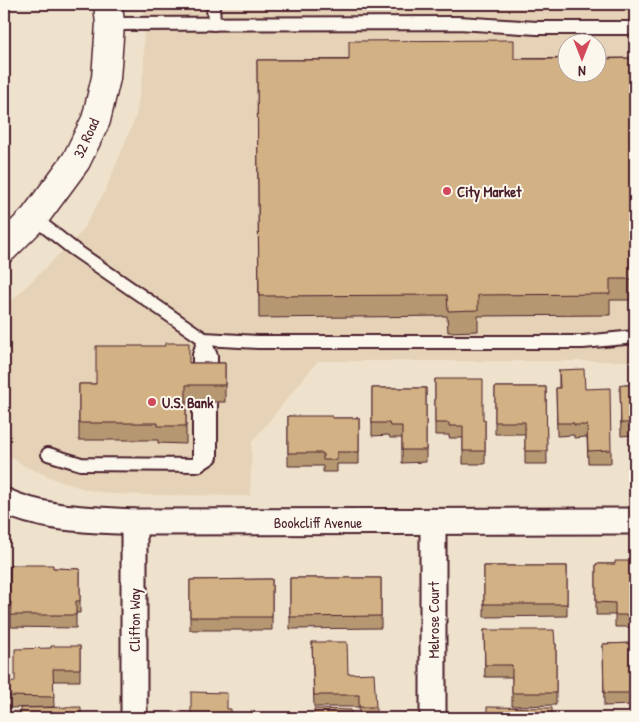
<svg xmlns="http://www.w3.org/2000/svg" width="639" height="722" viewBox="0 0 639 722" font-family="'Patrick Hand',sans-serif">
<style>
.built{fill:#e6d3b7;fill-rule:evenodd}
.lines{fill:none;stroke-linecap:round;stroke-linejoin:round}
.lane-casing{stroke:#4a1f2b;stroke-width:16}
.street-casing{stroke:#4a1f2b;stroke-width:29}
.secondary-casing{stroke:#4a1f2b;stroke-width:31}
.lane{stroke:#fbf7ec;stroke-width:12}
.street{stroke:#fbf7ec;stroke-width:25}
.secondary{stroke:#fbf7ec;stroke-width:28}
.wall{fill:#b59872;stroke:#4a1f2b}
.building{fill:#d2b185;stroke:#4a1f2b}
.poi-dot{fill:#d1495b;stroke:#fbf7ec;stroke-width:2}
.labels{text-anchor:middle;dominant-baseline:central;stroke-width:4;stroke-linejoin:round;paint-order:stroke}
.street-label{font-size:15px;fill:#4a1f2b;stroke:#fbf7ec}
.poi-label{font-size:15px;font-weight:bold;fill:#4a1f2b;stroke:#fbf7ec;text-anchor:start}
</style>
<rect width="100%" height="100%" fill="#efe2cd"/>
<filter id="ink" filterUnits="userSpaceOnUse"><feTurbulence type="fractalNoise" baseFrequency=".02" numOctaves="2"/><feDisplacementMap in="SourceGraphic" scale="10" xChannelSelector="R" yChannelSelector="G"/><feConvolveMatrix kernelMatrix="1 2 1 2 8 2 1 2 1" color-interpolation-filters="sRGB"/></filter>
<g filter="url(#ink)">
<path class="built" d="M143,4H635V361H318L252,442L250,496L144,495L112,494L88,490L59,481L24,466L4,452V308L80,234L105,191L136,116L144,67ZM566,42H596V72H566Z"/>
<g class="lines">
<g class="lane-casing">
<g id="lane">
<path d="M213,4L214,24"/>
<path d="M110,24L459,23L537,28H635"/>
<path d="M34,218L72,248L204,339L258,342H583L635,337"/>
<path d="M204,339L211,356V380"/>
<path d="M199,381V355L204,339"/>
<path d="M199,402V465"/>
<path d="M48,454L81,464L199,465L211,457V402"/>
</g>
</g>
<g class="street-casing">
<g id="street">
<path d="M4,501C44,520 90,519 134,522L635,521"/>
<path d="M134,522V718"/>
<path d="M433,522V718"/>
</g>
</g>
<g class="secondary-casing">
<path id="secondary" d="M4,248L34,218L76,161L96,120L106,78L110,24L108,4"/>
</g>
<use href="#lane" class="lane"/>
<use href="#street" class="street"/>
<use href="#secondary" class="secondary"/>
</g>
<g class="wall">
<path d="M635,58V300H610V315L478,316V331L448,332L447,316L259,318L257,60Z"/>
<path d="M189,363H225V402H186V444L158,443V440H79V384H96Z"/>
<path d="M559,370L585,389L611,450V463H588L587,437L574,438V435L557,436L556,388H559Z"/>
<path d="M435,379L483,420H485V464H463V438H449V435H435Z"/>
<path d="M620,385H635V435L621,436Z"/>
<path d="M495,387H546L547,464H525V434H495Z"/>
<path d="M372,388H426V462L402,463V438H390L389,435L372,436Z"/>
<path d="M288,416L332,418H359V464H337V472H323V466H288Z"/>
<path d="M635,561V627H615V615H596V564H615Z"/>
<path d="M10,565L53,568L80,569V613H76V628L11,627V615H9Z"/>
<path d="M484,566H567V616L484,617Z"/>
<path d="M290,578H381V628L290,629Z"/>
<path d="M272,579V630H190V580Z"/>
<path d="M484,630L556,644V705L512,706V677H485Z"/>
<path d="M312,642L348,674L376,707V718H359V707H314Z"/>
<path d="M635,643V705L604,706L603,644Z"/>
<path d="M80,646V681H53L54,707L5,708V683L15,682Z"/>
</g>
<g class="building">
<path d="M514,40V59H566V72H596V59L635,58V279H610V294L478,295V310L448,311L447,295L259,296L257,60H349V41Z"/>
<path d="M165,343H189V363H225V385H186V426H158V423H79V384H96V346H165Z"/>
<path d="M584,369L585,389L610,388L611,450L588,451L587,425H574V423H557L556,388H560L559,370Z"/>
<path d="M435,379H483V420H485V451H463V426H449V423H435Z"/>
<path d="M620,385H635V423H621Z"/>
<path d="M495,387H546L547,451H525V422H495Z"/>
<path d="M372,388H426V450H402V426H390L389,423H372Z"/>
<path d="M288,416H332V418H359V452H337V460H323V453H288Z"/>
<path d="M615,561H635V615H615V603L596,602V564H615Z"/>
<path d="M10,565H53V568L80,569V601H76V615H11V602H9Z"/>
<rect x="484" y="566" width="83" height="38"/>
<path d="M290,578H381V616L290,617Z"/>
<path d="M272,579V617H190V580Z"/>
<path d="M484,630H554L555,644H556V693H512V665H485Z"/>
<path d="M312,642H347L348,674L374,673L376,707H359V695H314Z"/>
<path d="M635,643V693H604L603,644Z"/>
<path d="M51,646H80V669H53L54,697L5,696V683L15,682V649L51,648Z"/>
<path d="M191,692L227,693V709H231V718H191Z"/>
<path d="M81,707V718H20V708Z"/>
<path d="M487,707L552,708V718H487Z"/>
<path d="M314,709L351,710V718H314Z"/>
</g>
</g>
<g class="poi-dot">
<circle cx="447" cy="191" r="5"/>
<circle cx="152" cy="402" r="5"/>
</g>
<g class="labels">
<g class="street-label">
<text transform="translate(86 138) rotate(-66)">32 Road</text>
<text x="318" y="522">Bookcliff Avenue</text>
<text transform="translate(134 620) rotate(-90)">Clifton Way</text>
<text transform="translate(433 620) rotate(-90)">Melrose Court</text>
</g>
<g class="poi-label">
<text x="457" y="191">City Market</text>
<text x="162" y="402">U.S. Bank</text>
</g>
</g>
<rect width="639" height="722" fill="none" stroke="#fbf7ec" stroke-width="20"/>
<rect x="10" y="10" width="619" height="702" fill="none" stroke="#4a1f2b" stroke-width="2" filter="url(#ink)"/>
<g transform="translate(582 58) rotate(180)"><circle r="24" fill="#fbf7ec" stroke="#b4a19f"/>
<path d="M0-4L9 19L0 12L-9 19Z" fill="#d1495b"/>
<text y="-8" font-size="14" font-weight="bold" text-anchor="middle" fill="#4a1f2b">N</text>
</g>
</svg>
